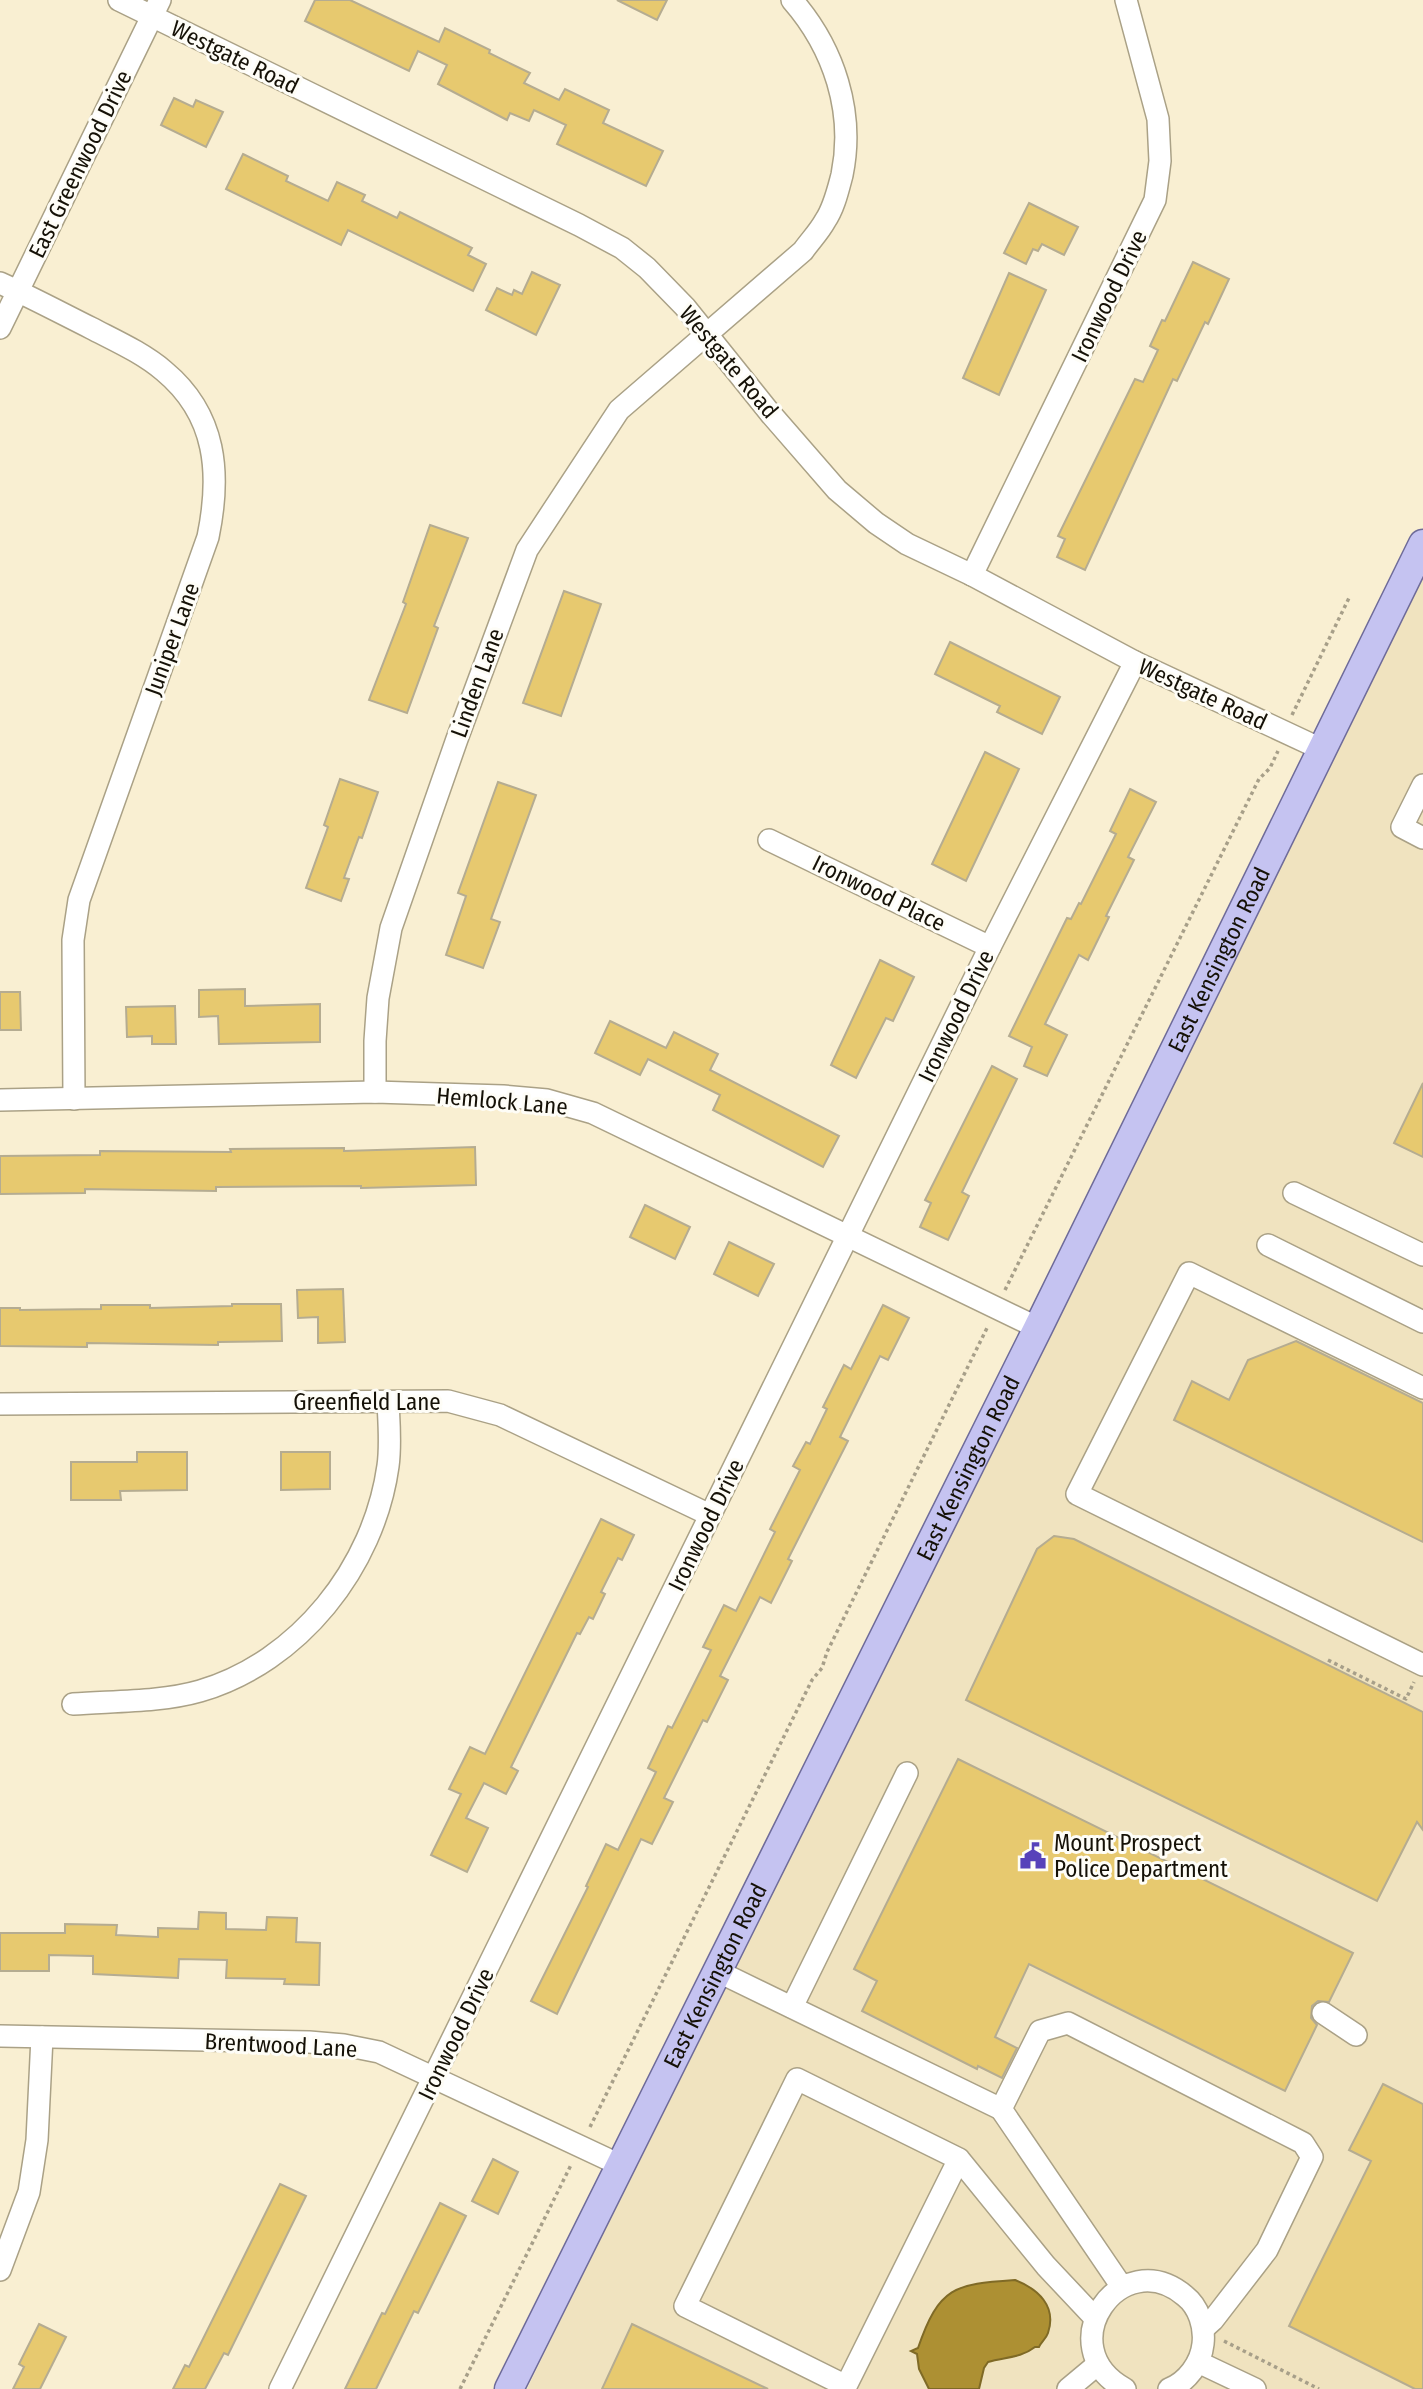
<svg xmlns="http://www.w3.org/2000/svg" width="1423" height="2389" viewBox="0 0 1423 2389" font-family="'Fira Sans Condensed',sans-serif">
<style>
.built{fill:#f0e3bf}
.water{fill:#ad9033;stroke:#7f6a26;stroke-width:2}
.building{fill:#e7c96f;stroke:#b5ac91;stroke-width:2}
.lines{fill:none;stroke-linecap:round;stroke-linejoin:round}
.minor-casing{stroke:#aaa186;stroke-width:24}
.major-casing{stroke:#6e6b99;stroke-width:31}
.path{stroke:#a79f89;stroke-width:3.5;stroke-dasharray:3.5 3.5;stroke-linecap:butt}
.minor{stroke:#fff;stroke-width:21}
.major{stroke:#c5c3f1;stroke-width:28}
.labels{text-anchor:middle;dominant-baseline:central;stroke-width:6;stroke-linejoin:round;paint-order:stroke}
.street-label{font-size:23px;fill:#151107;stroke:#fefdf7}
.poi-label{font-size:23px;fill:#151107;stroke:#fefdf7;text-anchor:start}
</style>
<rect width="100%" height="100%" fill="#f9efd2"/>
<path class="built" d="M1423,571V2389H527L780,1869Z"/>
<path class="water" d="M1015,2280C1038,2289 1057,2306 1048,2333C1046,2339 1041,2342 1039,2347H1035C1021,2358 1005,2357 988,2362L984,2368L979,2389H929L919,2369L917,2354L911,2351L918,2348C939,2287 954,2284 1015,2280Z"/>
<g class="building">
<path d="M315,0H350L439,42L445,28L490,50L489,53L530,73L524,83L559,100L565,89L609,110L603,123L663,151L646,186L557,144L566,125L534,110L529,121L510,113L507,120L438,84L447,65L418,51L409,71L305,21Z"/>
<path d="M617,0H667L657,20Z"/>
<path d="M174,98L193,107L196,100L223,112L206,147L161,125Z"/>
<path d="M243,154L288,176L286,181L328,201L337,182L365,195L362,201L397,218L400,212L472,248L468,255L486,264L473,291L348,230L341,245L226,189Z"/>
<path d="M1029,203L1078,227L1064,255L1042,244L1038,251L1033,249L1026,264L1004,253Z"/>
<path d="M1193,262L1229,279L1208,324L1205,322L1177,381L1173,379L1085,570L1057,557L1065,539L1058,536L1135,379L1143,382L1158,350L1150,346L1162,320L1165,321Z"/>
<path d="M532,272L560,285L536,335L486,310L497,288L512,295L514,290L522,294Z"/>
<path d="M1009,273L1046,290L999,395L963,378Z"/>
<path d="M430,525L468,538L434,626L438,628L407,713L369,700L406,604L403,602Z"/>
<path d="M564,591L601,604L561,716L523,703Z"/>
<path d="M950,642L1060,697L1042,734L997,712L1000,706L935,674Z"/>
<path d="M985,752L1019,769L966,881L932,864Z"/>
<path d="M340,779L378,792L362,838L359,837L344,878L349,879L341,901L306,888L328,827L324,825Z"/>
<path d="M498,782L536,795L491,919L500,922L483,968L446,955L466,896L458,893Z"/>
<path d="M1130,789L1156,802L1128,857L1134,860L1106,916L1109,917L1088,960L1079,955L1045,1024L1067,1035L1047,1076L1024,1066L1032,1047L1009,1036L1067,918L1071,919L1079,903L1081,904L1116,834L1110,831Z"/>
<path d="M880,960L914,977L893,1021L886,1018L856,1078L831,1065Z"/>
<path d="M245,989V1006L320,1004V1042L219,1044L218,1016L199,1017V990Z"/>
<path d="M0,992H20L21,1030H0Z"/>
<path d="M175,1006L176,1044H152V1036L127,1037L126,1007Z"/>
<path d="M610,1021L666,1048L674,1032L718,1054L710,1070L839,1136L823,1167L713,1110L720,1095L648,1059L640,1075L595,1053Z"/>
<path d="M992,1066L1017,1079L962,1192L969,1196L948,1240L920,1227L931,1203L925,1200Z"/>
<path d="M1423,1083V1157L1394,1143Z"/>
<path d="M475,1147L476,1185L361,1188V1186L216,1187V1191L85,1189V1193L0,1194V1156L100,1155V1151L231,1152L230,1149L344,1148V1151Z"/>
<path d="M645,1205L690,1227L675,1259L630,1237Z"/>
<path d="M729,1242L774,1264L758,1296L714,1274Z"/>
<path d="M343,1289L345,1342L318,1343V1317L298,1318L297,1290Z"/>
<path d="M232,1304H281L282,1341L218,1342V1345L87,1343V1347L0,1346V1308H20V1310L101,1309V1305H150V1308L232,1306Z"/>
<path d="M883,1305L909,1318L888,1360L880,1356L840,1437L848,1441L788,1559L792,1561L771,1603L760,1597L720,1676L728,1680L707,1722L703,1720L664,1798L673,1802L652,1844L641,1839L557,2014L531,2001L588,1887L586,1886L606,1844L618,1850L656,1772L648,1768L668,1726L672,1728L711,1650L703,1647L724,1605L736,1611L775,1532L770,1529L800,1470L793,1466L806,1442L810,1444L827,1409L823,1407L844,1365L851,1369Z"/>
<path d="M1296,1341L1423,1403V1542L1174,1420L1192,1381L1229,1400L1248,1360Z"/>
<path d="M137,1452H187V1490L120,1491L121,1500H71V1462H137Z"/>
<path d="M281,1452H330V1489L281,1490Z"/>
<path d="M601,1519L634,1535L622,1560L618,1558L601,1592L605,1594L593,1619L589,1617L580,1634L577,1633L540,1708L511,1767L518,1771L506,1794L484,1783L466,1818L488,1828L467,1872L431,1855L461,1794L449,1789L470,1747L485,1754Z"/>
<path d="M1054,1536L1074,1539L1423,1712V1830L1417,1822L1377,1901L966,1700L1037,1549Z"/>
<path d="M958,1759L1353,1953L1329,2002L1318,2001L1312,2006L1311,2018L1317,2025L1285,2091L1029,1964L995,2037L1017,2048L1002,2078L978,2066L977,2069L862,2011L877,1981L854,1969Z"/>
<path d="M199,1912L226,1913V1929L266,1930L267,1917L297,1918L296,1942L320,1943L319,1985L284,1984L285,1979L226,1978L227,1960L179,1959L178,1978L93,1974V1956L49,1955V1971H0V1933H65V1924L117,1925L116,1935L158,1937V1928L198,1929Z"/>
<path d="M1383,2084L1423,2104V2389H1415L1289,2326L1371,2161L1349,2150Z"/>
<path d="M493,2159L518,2172L498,2214L472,2201Z"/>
<path d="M280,2184L306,2196L228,2355L224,2353L205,2389H173L185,2365L189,2367Z"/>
<path d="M440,2203L466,2216L418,2313L414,2311L376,2389H345L382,2313L385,2314Z"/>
<path d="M39,2324L66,2337L40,2389H13L24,2367L19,2364Z"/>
<path d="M632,2324L768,2389H602Z"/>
</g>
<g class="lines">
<g class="minor-casing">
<g id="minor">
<path d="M119,0L579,225L622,248L647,268L685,307L770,413L837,490L876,523L907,544L972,575L1135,662L1321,749"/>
<path d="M0,283C31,297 61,313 91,328C116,341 143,353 164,371C217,415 221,474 208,537L79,900L73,940L74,1099"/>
<path d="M0,328L160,0"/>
<path d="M972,575L1155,200L1160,161L1158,119L1126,0"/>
<path d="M1423,785L1402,827L1423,838"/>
<path d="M769,840L990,947"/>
<path d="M375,1092V1041L378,998L391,928L457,739L527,550L619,410L803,251C810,241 819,232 825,221C834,208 838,190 842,175C855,112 834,48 792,0"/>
<path d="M0,1100L375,1092L503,1096L547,1100L593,1113L1038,1328"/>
<path d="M1294,1193L1423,1255"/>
<path d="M1268,1245L1423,1322"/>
<path d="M1423,1388L1189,1273L1077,1494L1423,1665"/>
<path d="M0,1404L448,1401L500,1415L710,1515"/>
<path d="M73,1704C114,1701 162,1702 200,1691C299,1662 374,1567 388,1466C391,1445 389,1424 388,1402"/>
<path d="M717,1971L1001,2109"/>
<path d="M792,2007L907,1773"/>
<path d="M1323,2013L1356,2035"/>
<path d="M0,2036L309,2042L344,2045L379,2052L620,2165"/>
<path d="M959,2159L846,2386L685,2306L797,2079L959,2159L1046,2266L1095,2318"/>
<path d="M0,2270L29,2192L37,2140L42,2037"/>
<path d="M1122,2287L1001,2109L1040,2031L1068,2023L1303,2143L1312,2157L1267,2250L1213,2320L1203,2329"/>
<path d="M1198,2362L1255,2389"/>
<path d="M280,2389L990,947L1135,662"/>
<path d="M1068,2389L1098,2364"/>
<path d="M1125,2389C1048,2347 1121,2242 1185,2296C1199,2307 1205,2327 1203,2344C1201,2363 1187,2382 1169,2389"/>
</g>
</g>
<g class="major-casing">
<g id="major">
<path id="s1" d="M509,2389L1038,1328L1423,544"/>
</g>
</g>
<g class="path">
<path d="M1292,715L1349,598"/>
<path d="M1005,1290L1259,779L1270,768L1278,751"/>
<path d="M1328,1660L1406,1699L1414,1682"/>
<path d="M590,2127L812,1680L822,1668L827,1652L988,1326"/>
<path d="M1224,2341L1319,2389"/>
<path d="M460,2389L571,2165"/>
</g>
<use href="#minor" class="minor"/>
<use href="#major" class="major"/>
</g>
<defs>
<g id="civic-bare" transform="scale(2.1)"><path d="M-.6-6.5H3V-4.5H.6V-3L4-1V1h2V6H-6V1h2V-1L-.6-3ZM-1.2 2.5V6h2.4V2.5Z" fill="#5742ba" stroke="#fefdf7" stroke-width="2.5" paint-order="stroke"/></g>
</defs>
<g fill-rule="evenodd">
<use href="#civic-bare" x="1033" y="1856"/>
</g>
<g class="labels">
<g class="street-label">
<text transform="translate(235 57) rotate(26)">Westgate Road</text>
<text transform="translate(80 164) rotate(-64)">East Greenwood Drive</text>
<text transform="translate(1109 296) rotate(-64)">Ironwood Drive</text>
<text transform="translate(729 362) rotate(50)">Westgate Road</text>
<text transform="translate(172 639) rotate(-70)">Juniper Lane</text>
<text transform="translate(477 683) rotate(-70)">Linden Lane</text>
<text transform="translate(1203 694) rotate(25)">Westgate Road</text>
<text transform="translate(879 893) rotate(26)">Ironwood Place</text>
<text stroke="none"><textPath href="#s1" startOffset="1596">East Kensington Road</textPath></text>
<text transform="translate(956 1016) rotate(-64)">Ironwood Drive</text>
<text transform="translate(502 1101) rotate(5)">Hemlock Lane</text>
<text x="367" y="1402">Greenfield Lane</text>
<text stroke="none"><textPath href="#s1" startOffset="1029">East Kensington Road</textPath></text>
<text transform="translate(706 1525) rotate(-64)">Ironwood Drive</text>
<text stroke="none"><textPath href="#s1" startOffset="462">East Kensington Road</textPath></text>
<text transform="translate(456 2034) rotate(-64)">Ironwood Drive</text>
<text transform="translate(281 2045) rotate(3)">Brentwood Lane</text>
</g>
<g class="poi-label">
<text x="1054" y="1843">Mount Prospect<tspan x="1054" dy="26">Police Department</tspan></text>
</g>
</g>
</svg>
